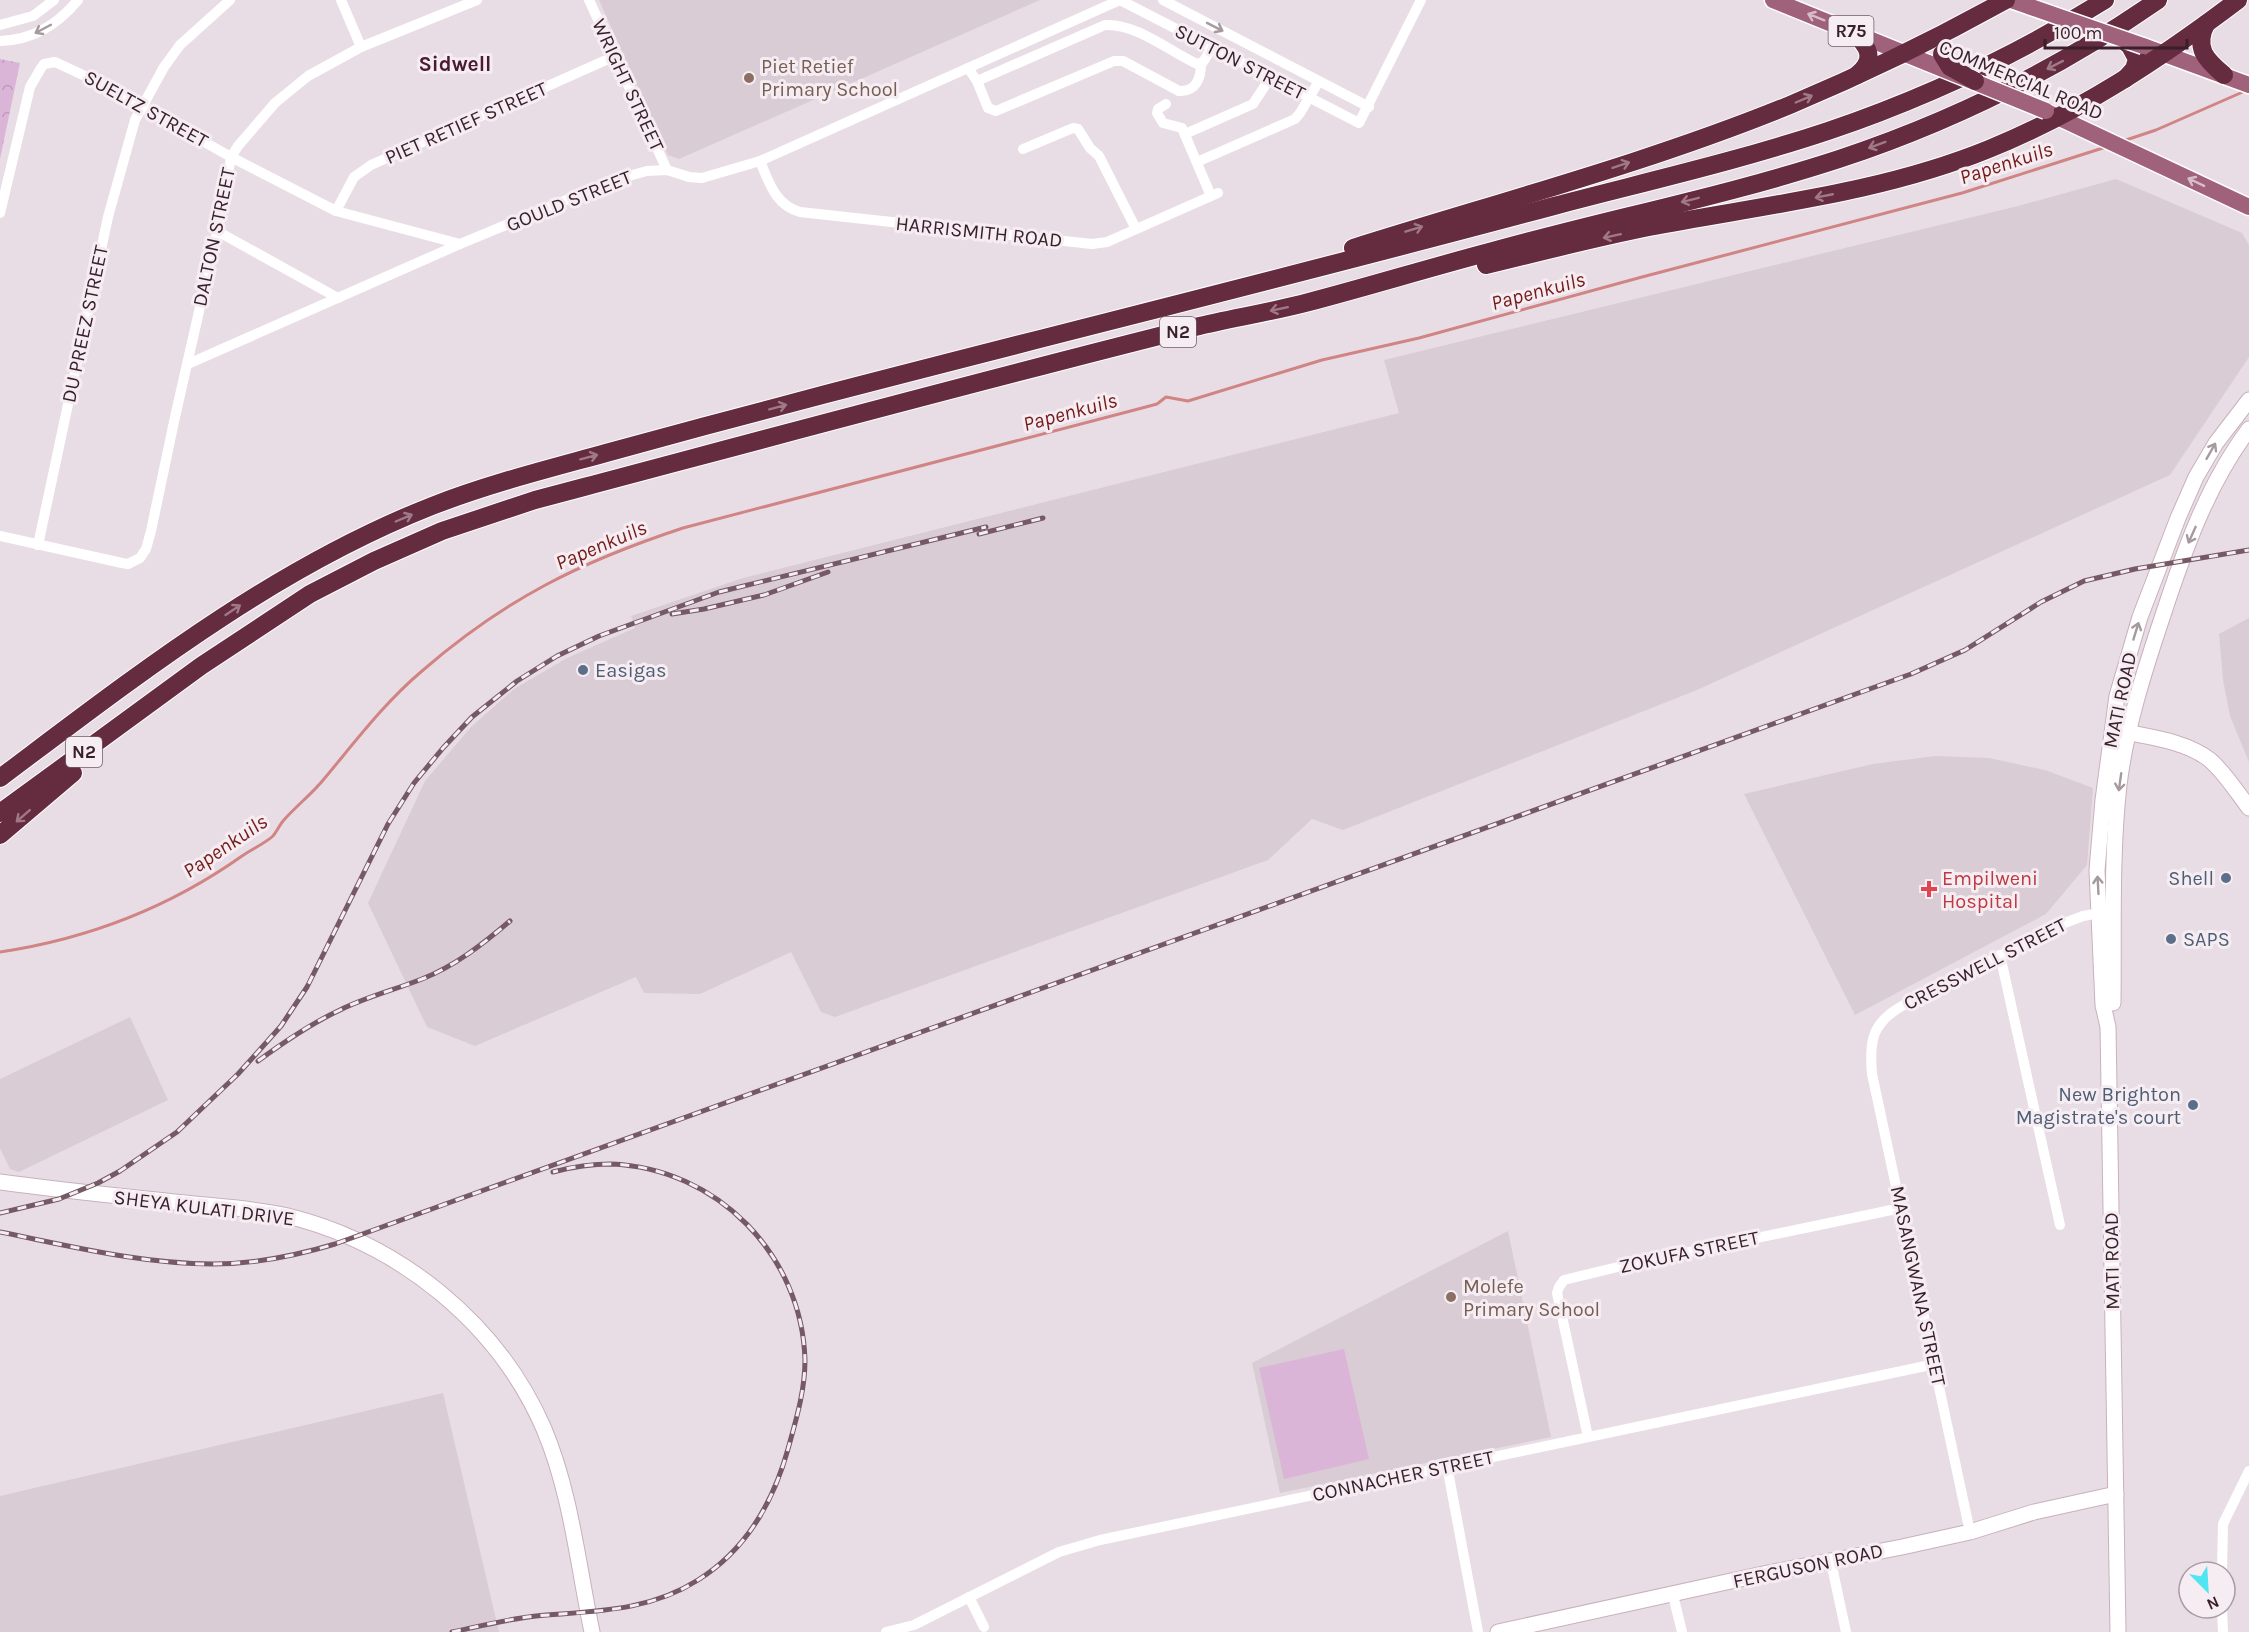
<svg xmlns="http://www.w3.org/2000/svg" width="2249" height="1632" viewBox="0 0 2249 1632" font-family="Karla,sans-serif">
<style>
.built{fill:#d9ccd4}
.grass{fill:#dbb5d7}
.park{fill:url(#park-crowns)}
.lines{fill:none;stroke-linecap:round;stroke-linejoin:round}
.stream{stroke:#d08484;stroke-width:3}
.secondary-casing{stroke:#c9b0bd;stroke-width:17}
.primary-casing{stroke:#fff;stroke-width:19}
.highway-casing{stroke:#fff;stroke-width:20}
.street{stroke:#fff;stroke-width:10}
.secondary{stroke:#fff;stroke-width:15}
.primary{stroke:#a0617b;stroke-width:16}
.highway{stroke:#652b3f;stroke-width:18}
.rail-casing{stroke:#755965;stroke-width:5}
.rail{stroke:#f6edf3;stroke-width:3;stroke-dasharray:9;stroke-linecap:butt}
.primary-bridge-casing{stroke:#fff;stroke-width:19;stroke-linecap:butt}
.highway-bridge-casing{stroke:#fff;stroke-width:20;stroke-linecap:butt}
.primary-bridge{stroke:#a0617b;stroke-width:16}
.highway-bridge{stroke:#652b3f;stroke-width:18}
.oneway{stroke:#d8bcc9}
.oneway2{stroke:#a69a9f}
.oneway3{stroke:#9f7987}
.education-dot{fill:#8d6e63;stroke:#f6edf3;stroke-width:2}
.service-dot{fill:#5c6f8a;stroke:#f6edf3;stroke-width:2}
.health-dot{fill:#e0444e;stroke:#f6edf3;stroke-width:2}
.labels{text-anchor:middle;dominant-baseline:central;stroke-width:6;stroke-linejoin:round;paint-order:stroke}
.shield{fill:#f6edf3;stroke:#725d66;stroke-width:1.5}
.shield-label{font-size:18px;font-weight:bold;fill:#391f2a}
.street-label{font-size:20px;fill:#391f2a;stroke:#f6edf3}
.education-label{font-size:20px;fill:#785e54;stroke:#f6edf3;text-anchor:start}
.service-label{font-size:20px;fill:#4e5e75;stroke:#f6edf3;text-anchor:start}
.health-label{font-size:20px;fill:#be3a42;stroke:#f6edf3;text-anchor:start}
.neighbourhood-label{font-size:21px;font-weight:bold;fill:#4b1b2e;stroke:#f6edf3}
.water-label{font-size:21px;font-style:italic;fill:#741b19;stroke:#f6edf3}
</style>
<defs>
<pattern id="park-crowns" width="20" height="18" patternUnits="userSpaceOnUse" patternTransform="scale(1.5)"><rect width="20" height="18" fill="#dbb5d7"/><path d="M2 6a3 3 0 1 1 6 0M12 15a3 3 0 1 1 6 0" fill="none" stroke="#bd9bb9"/></pattern>
</defs>
<rect width="100%" height="100%" fill="#e9dde5"/>
<g class="built">
<path d="M599,0H1040L679,159L668,155Z"/>
<path d="M2116,179L2242,233L2249,245V357L2170,475L1697,690L1343,830L1312,819L1268,860L835,1017L821,1012L791,952L700,994L644,993L636,977L475,1046L427,1027L368,903L425,781L471,727L514,689L567,658L635,628L631,616L743,578L1399,413L1384,360L2018,206Z"/>
<path d="M2249,618V762L2230,716L2223,680L2219,634Z"/>
<path d="M1935,756L1989,758L2045,770L2093,788L2087,865L2046,914L1855,1015L1744,794L1873,764Z"/>
<path d="M130,1017L168,1100L19,1172L10,1169L0,1148V1079Z"/>
<path d="M1508,1231L1551,1437L1280,1493L1252,1363Z"/>
<path d="M443,1393L499,1632H0V1496Z"/>
</g>
<path class="grass" d="M1344,1349L1369,1459L1284,1479L1259,1368Z"/>
<path class="park" d="M0,59L20,63L0,159Z"/>
<g class="lines">
<g class="stream">
<path d="M2123,141L2156,130L2245,91"/>
<path d="M0,952C87,939 170,907 242,856C252,849 264,844 273,836C277,831 279,826 283,821C296,806 312,794 324,779C355,742 385,702 422,671C505,599 580,562 683,528L1142,408L1157,404L1166,397L1188,401L1322,360L1419,338L1642,277L1962,193L2106,147"/>
</g>
<g class="secondary-casing">
<g id="secondary">
<path d="M2120,731C2149,737 2186,741 2210,760C2225,773 2237,792 2249,808"/>
<path d="M2113,1003C2114,930 2111,857 2119,785C2126,728 2144,672 2162,618C2184,551 2207,485 2249,429"/>
<path d="M0,1182C64,1191 129,1197 194,1204C225,1207 258,1209 288,1216C400,1244 498,1323 544,1429C571,1493 578,1565 592,1632"/>
<path d="M1498,1632L1763,1574L1902,1547L1970,1532L2034,1512L2116,1494"/>
<path d="M2118,1632L2108,1027L2103,1005L2097,870L2103,800L2117,696L2140,617L2178,518L2196,477L2216,443L2249,400"/>
</g>
</g>
<g class="primary-casing">
<g id="primary">
<path d="M1773,0L1928,63"/>
<path d="M2011,0L2031,7"/>
<path d="M2143,46L2249,85"/>
<path d="M2049,113L2249,207"/>
</g>
</g>
<g class="highway-casing">
<g id="highway">
<path d="M2206,24C2194,48 2206,60 2224,75"/>
<path d="M1854,33C1869,47 1876,59 1857,75"/>
<path d="M2122,39L2130,46L2137,59L2134,69L2125,79"/>
<path d="M1353,248C1499,202 1648,163 1790,105C1864,74 1936,39 2006,0"/>
<path d="M1486,265C1540,252 1594,238 1649,227C1764,205 1881,193 1989,149C2080,112 2160,59 2238,0"/>
<path d="M0,778C136,676 272,569 432,506C488,484 548,469 606,453C679,433 753,413 826,394C1068,331 1312,271 1554,206C1645,182 1738,161 1828,131C1925,98 2019,54 2105,0"/>
<path d="M0,813L201,666L310,594L374,561L442,531L535,500L584,487C787,433 991,378 1195,327C1233,318 1271,312 1309,302C1370,286 1432,267 1493,251C1608,219 1726,196 1839,159C1951,122 2060,68 2158,0"/>
<path d="M0,835L73,773"/>
</g>
</g>
<g class="street">
<path d="M341,0L361,47"/>
<path d="M589,0L667,170"/>
<path d="M1120,0L1359,123L1421,0"/>
<path d="M1163,0L1369,107"/>
<path d="M0,25L33,16L54,0"/>
<path d="M0,41C33,40 57,25 78,0"/>
<path d="M968,68L977,81L988,108L996,111L1114,61H1123L1179,91C1196,92 1201,78 1201,64"/>
<path d="M977,81L1105,25C1136,23 1169,51 1197,64L1203,62L1212,48"/>
<path d="M1166,104L1158,109L1157,113L1163,123L1182,128L1211,196"/>
<path d="M1185,134L1253,104L1270,78"/>
<path d="M1023,149L1073,128L1078,129L1090,148L1099,156L1136,229"/>
<path d="M760,161C769,182 775,205 800,212L1092,244L1107,242L1218,193"/>
<path d="M1197,162L1295,119L1300,113L1319,81"/>
<path d="M336,211L354,177L371,165L615,56"/>
<path d="M0,213L30,87L41,68L44,64L55,62L100,83L231,157L336,211L460,244"/>
<path d="M217,231L338,298"/>
<path d="M188,364L460,244L614,180L647,171L667,170L689,177L702,178L760,161L1120,0"/>
<path d="M0,536L122,563L128,564L140,558L146,549L151,531L175,417L220,219L231,157L238,146L275,103L308,76L361,47L477,0"/>
<path d="M38,545L108,217L135,120L164,67L180,45L230,0"/>
<path d="M2000,955L2060,1225"/>
<path d="M1588,1437L1557,1293L1559,1287L1564,1280L1622,1266L1901,1208"/>
<path d="M1447,1466L1478,1632"/>
<path d="M1970,1532L1872,1074C1869,1041 1872,1023 1902,1006L2062,924L2083,916L2105,912"/>
<path d="M1831,1562L1846,1632"/>
<path d="M2222,1572L2223,1524L2249,1471"/>
<path d="M1673,1595L1682,1632"/>
<path d="M969,1597L984,1627"/>
<path d="M2222,1608L2223,1632"/>
<path d="M886,1632L914,1625L1059,1552L1100,1540L1935,1364"/>
</g>
<use href="#secondary" class="secondary"/>
<use href="#primary" class="primary"/>
<use href="#highway" class="highway"/>
<g class="rail-casing">
<g id="rail">
<path d="M979,534L1043,518"/>
<path d="M672,614L704,609L764,595L828,572"/>
<path d="M258,1061C284,1042 310,1024 340,1010C366,997 394,990 422,979C455,966 483,944 510,921"/>
<path d="M0,1213L59,1199L98,1183L120,1171L177,1132L238,1074L281,1026L307,987L388,824L414,783L443,748L472,717L517,681L557,656L599,636L719,592L986,527"/>
<path d="M0,1232C70,1246 141,1264 213,1264C254,1264 295,1256 335,1244L1911,674L1965,650L2041,602L2084,581L2135,569L2249,550"/>
<path d="M452,1632C480,1626 508,1619 536,1616C593,1611 648,1612 698,1580C746,1550 773,1503 788,1449C796,1420 805,1391 805,1360C802,1255 717,1168 611,1164C591,1164 572,1167 553,1172"/>
</g>
</g>
<use href="#rail" class="rail"/>
<g class="primary-bridge-casing">
<g id="primary-bridge">
<path d="M2031,7L2143,46"/>
<path d="M1928,63L2046,111"/>
</g>
</g>
<g class="highway-bridge-casing">
<path id="highway-bridge" d="M1942,54L1950,67L1975,81"/>
</g>
<use href="#primary-bridge" class="primary-bridge"/>
<use href="#highway-bridge" class="highway-bridge"/>
</g>
<defs><path id="oneway-shaft" d="M-6 0H5M1.5-3L5.5 0L1.5 3" fill="none" stroke-width="1.6" stroke-linecap="round" stroke-linejoin="round" transform="scale(1.5)"/></defs>
<g class="oneway">
<use href="#oneway-shaft" transform="translate(1816 17) rotate(-158)"/>
<use href="#oneway-shaft" transform="translate(2196 182) rotate(-154)"/>
</g>
<g class="oneway2">
<use href="#oneway-shaft" transform="translate(1215 27) rotate(27)"/>
<use href="#oneway-shaft" transform="translate(43 29) rotate(152)"/>
<use href="#oneway-shaft" transform="translate(2211 451) rotate(-60)"/>
<use href="#oneway-shaft" transform="translate(2192 535) rotate(114)"/>
<use href="#oneway-shaft" transform="translate(2136 631) rotate(-73)"/>
<use href="#oneway-shaft" transform="translate(2120 782) rotate(98)"/>
<use href="#oneway-shaft" transform="translate(2098 885) rotate(-93)"/>
</g>
<g class="oneway3">
<use href="#oneway-shaft" transform="translate(2055 65) rotate(153)"/>
<use href="#oneway-shaft" transform="translate(1804 99) rotate(-23)"/>
<use href="#oneway-shaft" transform="translate(1877 145) rotate(160)"/>
<use href="#oneway-shaft" transform="translate(1621 165) rotate(-18)"/>
<use href="#oneway-shaft" transform="translate(1824 196) rotate(169)"/>
<use href="#oneway-shaft" transform="translate(1690 200) rotate(166)"/>
<use href="#oneway-shaft" transform="translate(1414 229) rotate(-17)"/>
<use href="#oneway-shaft" transform="translate(1612 236) rotate(168)"/>
<use href="#oneway-shaft" transform="translate(1279 309) rotate(168)"/>
<use href="#oneway-shaft" transform="translate(778 407) rotate(-15)"/>
<use href="#oneway-shaft" transform="translate(589 457) rotate(-15)"/>
<use href="#oneway-shaft" transform="translate(404 518) rotate(-23)"/>
<use href="#oneway-shaft" transform="translate(233 610) rotate(-34)"/>
<use href="#oneway-shaft" transform="translate(23 816) rotate(139)"/>
</g>
<g class="education-dot">
<circle cx="749" cy="78" r="6"/>
<circle cx="1451" cy="1297" r="6"/>
</g>
<g class="service-dot">
<circle cx="583" cy="670" r="6"/>
<circle cx="2226" cy="878" r="6"/>
<circle cx="2171" cy="939" r="6"/>
<circle cx="2193" cy="1105" r="6"/>
</g>
<path class="health-dot" d="M1926 880h6v6h6v6h-6v6h-6v-6h-6v-6h6z"/>
<g class="labels">
<g class="shield">
<rect x="1828.5" y="16" width="45" height="30" rx="4.5"/>
<rect x="1160" y="317" width="36" height="30" rx="4.5"/>
<rect x="66" y="737" width="36" height="30" rx="4.5"/>
</g>
<g class="shield-label">
<text x="1851" y="31">R75</text>
<text x="1178" y="332">N2</text>
<text x="84" y="752">N2</text>
</g>
<g class="street-label">
<text transform="translate(1240 62) rotate(27)">SUTTON STREET</text>
<text transform="translate(2021 80) rotate(23)">COMMERCIAL ROAD</text>
<text transform="translate(628 85) rotate(65)">WRIGHT STREET</text>
<text transform="translate(146 109) rotate(29)">SUELTZ STREET</text>
<text transform="translate(466 123) rotate(-24)">PIET RETIEF STREET</text>
<text transform="translate(569 201) rotate(-22)">GOULD STREET</text>
<text transform="translate(979 232) rotate(6)">HARRISMITH ROAD</text>
<text transform="translate(214 237) rotate(-78)">DALTON STREET</text>
<text transform="translate(85 324) rotate(-78)">DU PREEZ STREET</text>
<text transform="translate(2120 700) rotate(-78)">MATI ROAD</text>
<text transform="translate(1985 964) rotate(-27)">CRESSWELL STREET</text>
<text transform="translate(204 1208) rotate(7)">SHEYA KULATI DRIVE</text>
<text transform="translate(1689 1252) rotate(-12)">ZOKUFA STREET</text>
<text transform="translate(2112 1261) rotate(-91)">MATI ROAD</text>
<text transform="translate(1918 1286) rotate(78)">MASANGWANA STREET</text>
<text transform="translate(1403 1476) rotate(-12)">CONNACHER STREET</text>
<text transform="translate(1808 1566) rotate(-12)">FERGUSON ROAD</text>
</g>
<g class="education-label">
<text x="761" y="66">Piet Retief<tspan x="761" dy="23">Primary School</tspan></text>
<text x="1463" y="1286">Molefe<tspan x="1463" dy="23">Primary School</tspan></text>
</g>
<g class="service-label">
<text x="595" y="670">Easigas</text>
<text x="2214" y="878" text-anchor="end">Shell</text>
<text x="2183" y="939">SAPS</text>
<text x="2181" y="1094" text-anchor="end">New Brighton<tspan x="2181" dy="23">Magistrate's court</tspan></text>
</g>
<g class="health-label">
<text x="1942" y="878">Empilweni<tspan x="1942" dy="23">Hospital</tspan></text>
</g>
<g class="neighbourhood-label">
<text x="455" y="64">Sidwell</text>
</g>
<g class="water-label">
<text transform="translate(2006 163) rotate(-18)">Papenkuils</text>
<text transform="translate(1538 291) rotate(-15)">Papenkuils</text>
<text transform="translate(1070 412) rotate(-15)">Papenkuils</text>
<text transform="translate(601 545) rotate(-23)">Papenkuils</text>
<text transform="translate(225 846) rotate(-34)">Papenkuils</text>
</g>
</g>
<g transform="translate(2207 1590) rotate(156)"><circle r="28" fill="#f6edf3" stroke="#aa9ba3" stroke-width="1.5"/>
<path d="M0-4.5L10 22L0 15L-10 22Z" fill="#51e4f3"/>
<text y="-9" font-size="16" font-weight="bold" text-anchor="middle" fill="#391f2a">N</text>
</g>
<path d="M2045 39v9h142v-9" fill="none" stroke="#391f2a" stroke-width="3"/>
<text x="2054" y="39" font-size="18" fill="#391f2a" stroke="#f6edf3" stroke-width="4.5" paint-order="stroke">100 m</text>
</svg>
